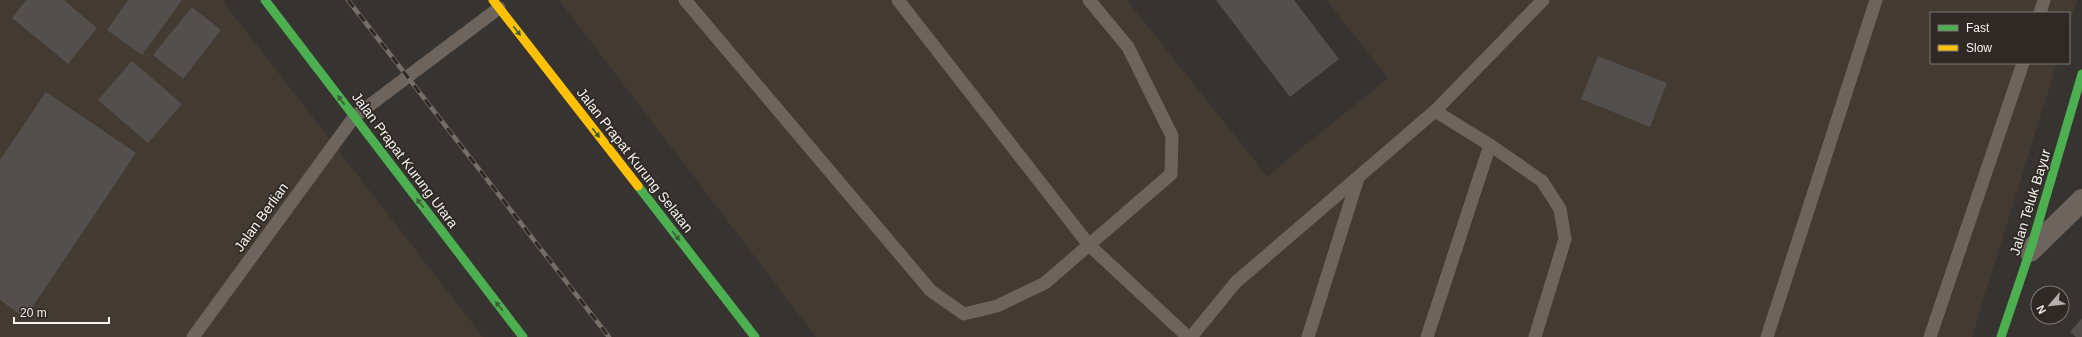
<svg xmlns="http://www.w3.org/2000/svg" width="2082" height="337" viewBox="0 0 2082 337" font-family="Arial,sans-serif">
<style>
.built{fill:#433a31}
.building{fill:#524f4c}
.lines{fill:none;stroke-linecap:round;stroke-linejoin:round}
.lane{stroke:#6d655d;stroke-width:13}
.street{stroke:#6d655d;stroke-width:22}
.fast{stroke:#4caf50;stroke-width:9}
.slow{stroke:#ffc107;stroke-width:9}
.rail-casing{stroke:#736e68;stroke-width:4.5}
.rail{stroke:#2e2924;stroke-width:3;stroke-dasharray:9;stroke-linecap:butt}
.oneway{fill:#3a5f36}
.labels{text-anchor:middle;dominant-baseline:central;stroke-width:3.5;stroke-linejoin:round;paint-order:stroke}
.street-label{font-size:14px;fill:#f5f2ee;stroke:#2e2924}
</style>
<rect width="100%" height="100%" fill="#363331"/>
<g class="built">
<path d="M0,0H222L483,337H0Z"/>
<path d="M559,0H1127L1267,176L1388,78L1326,0H2077L2069,26V13H1931V63H2057L1972,337H816Z"/>
</g>
<g class="building">
<path d="M26,0H64L97,28L68,64L12,18Z"/>
<path d="M128,0H182L142,55L107,30Z"/>
<path d="M1216,0H1294L1339,59L1290,97Z"/>
<path d="M192,7L221,30L183,79L153,55Z"/>
<path d="M1598,56L1667,83L1650,127L1581,99Z"/>
<path d="M132,61L182,104L148,143L98,100Z"/>
<path d="M46,92L136,153L25,318L0,300V160Z"/>
<path d="M2082,318V337H2076L2070,332Z"/>
</g>
<g class="lines">
<g class="lane">
<path d="M685,0L931,291L964,314L997,306L1045,283L1171,174L1172,136L1128,47L1089,0"/>
<path d="M898,0L1089,245L1188,337"/>
<path d="M2040,13L2044,0"/>
<path d="M1435,111L1490,145L1542,181L1560,209L1565,239L1535,337"/>
<path d="M193,337L354,117L499,8"/>
<path d="M1191,337L1236,282L1435,111L1543,0"/>
<path d="M1308,337L1358,178"/>
<path d="M1427,337L1490,145"/>
<path d="M1767,337L1876,0"/>
<path d="M1930,337L2023,63"/>
</g>
<path class="street" d="M2030,251L2082,200"/>
<g class="fast">
<path d="M265,0L523,337"/>
<path d="M638,186L755,337"/>
<path d="M2001,337L2030,251L2082,74"/>
</g>
<path class="slow" d="M493,0L638,186"/>
<g class="rail-casing">
<path id="rail" d="M348,0L609,337"/>
</g>
<use href="#rail" class="rail"/>
</g>
<defs><path id="oneway-solid" d="M-6-.8H1V-3.2L6.5 0L1 3.2V.8H-6Z"/></defs>
<g class="oneway">
<use href="#oneway-solid" transform="translate(517 31) rotate(52)"/>
<use href="#oneway-solid" transform="translate(341 100) rotate(-127)"/>
<use href="#oneway-solid" transform="translate(596 133) rotate(52)"/>
<use href="#oneway-solid" transform="translate(420 203) rotate(-128)"/>
<use href="#oneway-solid" transform="translate(676 236) rotate(52)"/>
<use href="#oneway-solid" transform="translate(499 306) rotate(-128)"/>
</g>
<g class="labels">
<g class="street-label">
<text transform="translate(405 160) rotate(53)">Jalan Prapat Kurung Utara</text>
<text transform="translate(635 160) rotate(52)">Jalan Prapat Kurung Selatan</text>
<text transform="translate(2030 202) rotate(-73)">Jalan Teluk Bayur</text>
<text transform="translate(261 217) rotate(-54)">Jalan Berlian</text>
</g>
</g>
<rect x="1930" y="12" width="140" height="52" fill="#2e2924" stroke="#7e7975"/>
<rect x="1938" y="25" width="20" height="6" fill="#4caf50" stroke="#7e7975"/>
<text x="1966" y="32" font-size="12" fill="#f5f2ee">Fast</text>
<rect x="1938" y="45" width="20" height="6" fill="#ffc107" stroke="#7e7975"/>
<text x="1966" y="52" font-size="12" fill="#f5f2ee">Slow</text>
<g transform="translate(2050 305) rotate(242)"><circle r="19" fill="#2e2924" stroke="#7e7975"/>
<path d="M0-3L7 15L0 10L-7 15Z" fill="#b2afac"/>
<text y="-6" font-size="11" font-weight="bold" text-anchor="middle" fill="#f5f2ee">N</text>
</g>
<path d="M14 317v6h95v-6" fill="none" stroke="#f5f2ee" stroke-width="2"/>
<text x="20" y="317" font-size="12" fill="#f5f2ee" stroke="#2e2924" stroke-width="3" paint-order="stroke">20 m</text>
</svg>
